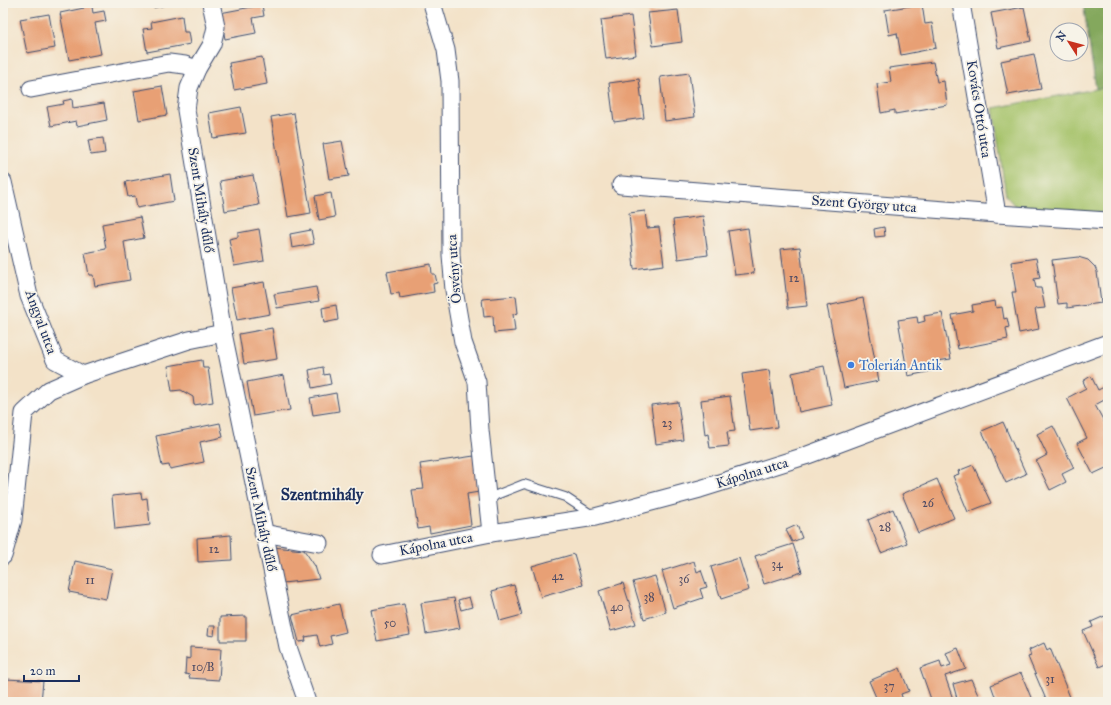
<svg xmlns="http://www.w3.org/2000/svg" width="1111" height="705" viewBox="0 0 1111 705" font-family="'IM FELL Great Primer',serif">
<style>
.green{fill:#a5c269;stroke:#607864}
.forest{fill:#84a85d;stroke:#506c5e}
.building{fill:#e8a075}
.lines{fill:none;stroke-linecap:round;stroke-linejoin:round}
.lane-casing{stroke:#3b4a6e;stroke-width:10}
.street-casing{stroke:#3b4a6e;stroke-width:19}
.lane{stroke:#fff;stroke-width:8}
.street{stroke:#fff;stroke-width:17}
.shop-dot{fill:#3f7fe0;stroke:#f7f3e8;stroke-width:1.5}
.labels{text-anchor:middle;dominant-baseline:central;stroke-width:3.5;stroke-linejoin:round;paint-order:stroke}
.number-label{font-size:12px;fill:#4e4b64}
.street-label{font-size:14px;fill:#1b2f5e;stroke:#f7f3e8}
.shop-label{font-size:14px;fill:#366cbe;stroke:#f7f3e8;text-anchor:start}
.quarter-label{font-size:16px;font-weight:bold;fill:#1b2f5e;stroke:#f7f3e8}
</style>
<rect width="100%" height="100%" fill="#f7f3e8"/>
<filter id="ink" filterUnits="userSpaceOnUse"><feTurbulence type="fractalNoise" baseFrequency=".025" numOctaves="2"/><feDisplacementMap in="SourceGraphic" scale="8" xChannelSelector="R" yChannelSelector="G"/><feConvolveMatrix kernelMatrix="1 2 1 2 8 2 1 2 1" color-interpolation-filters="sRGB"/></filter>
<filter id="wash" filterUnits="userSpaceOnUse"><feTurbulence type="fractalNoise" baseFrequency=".012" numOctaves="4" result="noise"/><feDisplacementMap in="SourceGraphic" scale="16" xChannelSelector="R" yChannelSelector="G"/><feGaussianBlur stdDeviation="0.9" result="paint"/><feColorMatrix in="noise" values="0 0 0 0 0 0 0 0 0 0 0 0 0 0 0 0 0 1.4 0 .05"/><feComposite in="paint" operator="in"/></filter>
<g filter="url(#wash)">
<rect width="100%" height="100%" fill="#f3e2c8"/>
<path class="green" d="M1108,81V213L1015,206L1006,196L993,108L1096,89Z"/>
<path class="forest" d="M1083,3H1108V87L1096,89Z"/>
<g id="blocks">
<g class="building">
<path d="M83,3H109L92,7L93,13L104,11L106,21L95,23L101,54L69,60L60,13L84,8Z"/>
<path d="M153,3H165L166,5L153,8Z"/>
<path d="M922,4L925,24L932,23L936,48L901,55L897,33L889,35L885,10Z"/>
<path d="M262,5L264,16L253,18L256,33L225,39L220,13Z"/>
<path d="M1024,7L1031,41L998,48L991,13Z"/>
<path d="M678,10L682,42L653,46L648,13Z"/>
<path d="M49,14L55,48L27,53L20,19Z"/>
<path d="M182,16L184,32H188L190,44L147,52L143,29L152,28L151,22Z"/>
<path d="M631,16L636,55L606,59L601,20Z"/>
<path d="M1034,54L1041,89L1008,95L1001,61Z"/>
<path d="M262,57L267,84L234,90L229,63Z"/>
<path d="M933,62L937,82L944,81L947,105L895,114V110L881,113L877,84L891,82L889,68Z"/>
<path d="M689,73L695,117L665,121L660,77Z"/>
<path d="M639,79L644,118L614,122L609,83Z"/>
<path d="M162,86L167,115L139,120L134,91Z"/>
<path d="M72,99L73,108L104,103L107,120L77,126L76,121L51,126L47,107L64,104L63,101Z"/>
<path d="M241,107L246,133L213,138L209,113Z"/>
<path d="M294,113L311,213L288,217L271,117Z"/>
<path d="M103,138L105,153L91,155L88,140Z"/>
<path d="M342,141L349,176L329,179L323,144Z"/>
<path d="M170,174L174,201L137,208L135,196L128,197L125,182Z"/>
<path d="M253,175L259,205L225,211L220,181Z"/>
<path d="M331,193L335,217L319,220L315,196Z"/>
<path d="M645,211L647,228L659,227L664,265L634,269L629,213Z"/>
<path d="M703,216L708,255L678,259L673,220Z"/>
<path d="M140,217L144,238L124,242L130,280L95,286L93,275H89L85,253L106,249L102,224Z"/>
<path d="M884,227L885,236L875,237L874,229Z"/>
<path d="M748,228L754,273L735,275L728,231Z"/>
<path d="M259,229L264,261L234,266L229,239L238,237V233Z"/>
<path d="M311,230L314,244L292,248L290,234Z"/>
<path d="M800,247L807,306L788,308L781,249Z"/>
<path d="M1078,257L1088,260L1095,267L1097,272L1101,303L1067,308V303L1058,304L1052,260Z"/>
<path d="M1036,258L1040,278L1034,279L1036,288H1041L1045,308L1035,309L1039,329L1019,333L1012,292H1016L1011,262Z"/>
<path d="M431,264L432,274H435L437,283L433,284L434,292L400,298L399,293L391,294L387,272Z"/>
<path d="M264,282L270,314L237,320L231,288Z"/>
<path d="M316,287L319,301L277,308L274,294Z"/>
<path d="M516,296L518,313L513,314L515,331L494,333L493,316L484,317L482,299Z"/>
<path d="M863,298L879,381L844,388L827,306Z"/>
<path d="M995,301L996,308L1002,307L1004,319L1007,318L1009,327L1006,328L1008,339L958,349L952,315L973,311L972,305Z"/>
<path d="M336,305L338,320L324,323L322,308Z"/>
<path d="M942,313L951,359L930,362L932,371L908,376L898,320L917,317L918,323L925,321L924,316Z"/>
<path d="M272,328L277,359L244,364L239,334Z"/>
<path d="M202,360L203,368H208L213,402L194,405L193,397L181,390L172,391L168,366Z"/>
<path d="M824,366L832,405L799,412L792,373Z"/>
<path d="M323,367L324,375L329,374L331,384L312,388L309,370Z"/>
<path d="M769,370L777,427L750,431L742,374Z"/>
<path d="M284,375L290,410L253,416L247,382Z"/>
<path d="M1091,376L1098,390L1108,385V398L1095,405L1107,427L1104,429L1108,437V467L1093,474L1077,443L1087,438L1067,398L1086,388L1083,381Z"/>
<path d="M336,393L339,411L313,415L310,398Z"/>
<path d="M730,396L735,431L727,432L729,446L710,448L708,434L705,435L701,400Z"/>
<path d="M678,402L683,440L656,444L651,405Z"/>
<path d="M1003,422L1026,474L1006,483L982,431Z"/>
<path d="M220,423L223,437L200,442L204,462L170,469L169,465L162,466L156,436Z"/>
<path d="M1053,426L1074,468L1062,474L1066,482L1050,490L1036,461L1047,455L1037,434Z"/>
<path d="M474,456L479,492L467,494L471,525L430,533L429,527L418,529L412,490L424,489L420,464Z"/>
<path d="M973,465L991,503L968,512L953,476L959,474L958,471Z"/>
<path d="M937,479L954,518L918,533L902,494Z"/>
<path d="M141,493L142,499L147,498L150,525L115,529L112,496Z"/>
<path d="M893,509L907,543L881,553L868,520Z"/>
<path d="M797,525L802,538L792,542L786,530Z"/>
<path d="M231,535L232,560L198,562L197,538Z"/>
<path d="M793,544L802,572L764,584L755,556Z"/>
<path d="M273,547L304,550L315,566L319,579L283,583Z"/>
<path d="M574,554L583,585L541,597L532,566Z"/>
<path d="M739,558L749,590L721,599L711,567Z"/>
<path d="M75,561L112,569L106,599L69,592Z"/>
<path d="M694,561L697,572L701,570L707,587L700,589L703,598L673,608L662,571Z"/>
<path d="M655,576L666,612L644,619L633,582Z"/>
<path d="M623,583L636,624L611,631L599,591Z"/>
<path d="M514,585L522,615L500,621L492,591Z"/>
<path d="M469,597L472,607L461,610L458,600Z"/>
<path d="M454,598L460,628L426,634L421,603Z"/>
<path d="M339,604L346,632L330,636L332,644L320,647L317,635L305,637L306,641L299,642L292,615Z"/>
<path d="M404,604L410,635L377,641L371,610Z"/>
<path d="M1107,615L1108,617V663L1099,667L1083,631L1093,627L1091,622Z"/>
<path d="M246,616V641H220V617Z"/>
<path d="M209,626H215L214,636L208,635Z"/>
<path d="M1044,643L1047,650L1050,648L1072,702H1047L1028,657L1031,656L1029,650Z"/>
<path d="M190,647L221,649L219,680L189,678L190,675L185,674L186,658L190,659Z"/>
<path d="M958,648L966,669L945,676L954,702H932L920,668L940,661L942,668L951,665L946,653Z"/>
<path d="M900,668L909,691L901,694L903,700L899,702H878L869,681Z"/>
<path d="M1021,673L1032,700L1028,702H997L991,685Z"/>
<path d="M6,679L43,681L41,702L5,700Z"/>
<path d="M971,679L981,702H958L953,684Z"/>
</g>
</g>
</g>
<g filter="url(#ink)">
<use href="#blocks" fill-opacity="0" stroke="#3b4a6e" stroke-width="1"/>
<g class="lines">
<g class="lane-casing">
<path id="lane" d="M489,502L496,495L524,484L565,497L594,516"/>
</g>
<g class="street-casing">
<g id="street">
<path d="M211,3L216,27L212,44L197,69L189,88L186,110L223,333"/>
<path d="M432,3L446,50L450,81L451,255L454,290L463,342L477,382L480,430L491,533"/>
<path d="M961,3L997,214"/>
<path d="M31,89L169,63L185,65L197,69"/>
<path d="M3,182L29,296L55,360L83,375L49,390L24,413L13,520L3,556"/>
<path d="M621,185L997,214L1108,221"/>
<path d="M83,375L189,340L223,333L288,647L307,702"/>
<path d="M263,533L319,543"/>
<path d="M382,555L491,533L595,517L700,489L805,456L1108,343"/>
</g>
</g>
<use href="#lane" class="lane"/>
<use href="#street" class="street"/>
</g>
</g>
<circle class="shop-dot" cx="851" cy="365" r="4"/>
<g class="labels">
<g class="number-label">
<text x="794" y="278">12</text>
<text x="667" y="423">23</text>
<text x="928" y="503">26</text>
<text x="885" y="527">28</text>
<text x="214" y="549">12</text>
<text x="777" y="564">34</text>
<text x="558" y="576">42</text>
<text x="684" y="579">36</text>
<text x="90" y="580">11</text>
<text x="649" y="597">38</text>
<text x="617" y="607">40</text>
<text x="390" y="623">50</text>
<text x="203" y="667">10/B</text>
<text x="1050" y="679">31</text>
<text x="889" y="686">37</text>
</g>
<g class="street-label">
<text transform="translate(979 109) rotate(81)">Kovács Ottó utca</text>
<text transform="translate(201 200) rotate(81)">Szent Mihály dűlő</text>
<text transform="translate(864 204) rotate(4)">Szent György utca</text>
<text transform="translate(454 269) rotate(-94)">Ösvény utca</text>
<text transform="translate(41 322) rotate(70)">Angyal utca</text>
<text transform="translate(752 473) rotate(-17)">Kápolna utca</text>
<text transform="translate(261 519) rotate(78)">Szent Mihály dűlő</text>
<text transform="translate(436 544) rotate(-11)">Kápolna utca</text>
</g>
<g class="shop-label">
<text x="859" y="365">Tolerián Antik</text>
</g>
<g class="quarter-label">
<text x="322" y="494">Szentmihály</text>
</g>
</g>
<rect width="1111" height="705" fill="none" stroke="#f7f3e8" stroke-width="16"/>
<g transform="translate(1069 42) rotate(306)"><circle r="19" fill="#f7f3e8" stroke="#9fa5b1"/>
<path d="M0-3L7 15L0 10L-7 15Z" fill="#c8321e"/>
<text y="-6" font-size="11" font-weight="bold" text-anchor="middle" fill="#1b2f5e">N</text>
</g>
<path d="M24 675v6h55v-6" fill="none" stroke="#1b2f5e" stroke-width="2"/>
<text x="30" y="675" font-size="12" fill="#1b2f5e" stroke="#f7f3e8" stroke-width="3" paint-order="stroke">20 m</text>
</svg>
